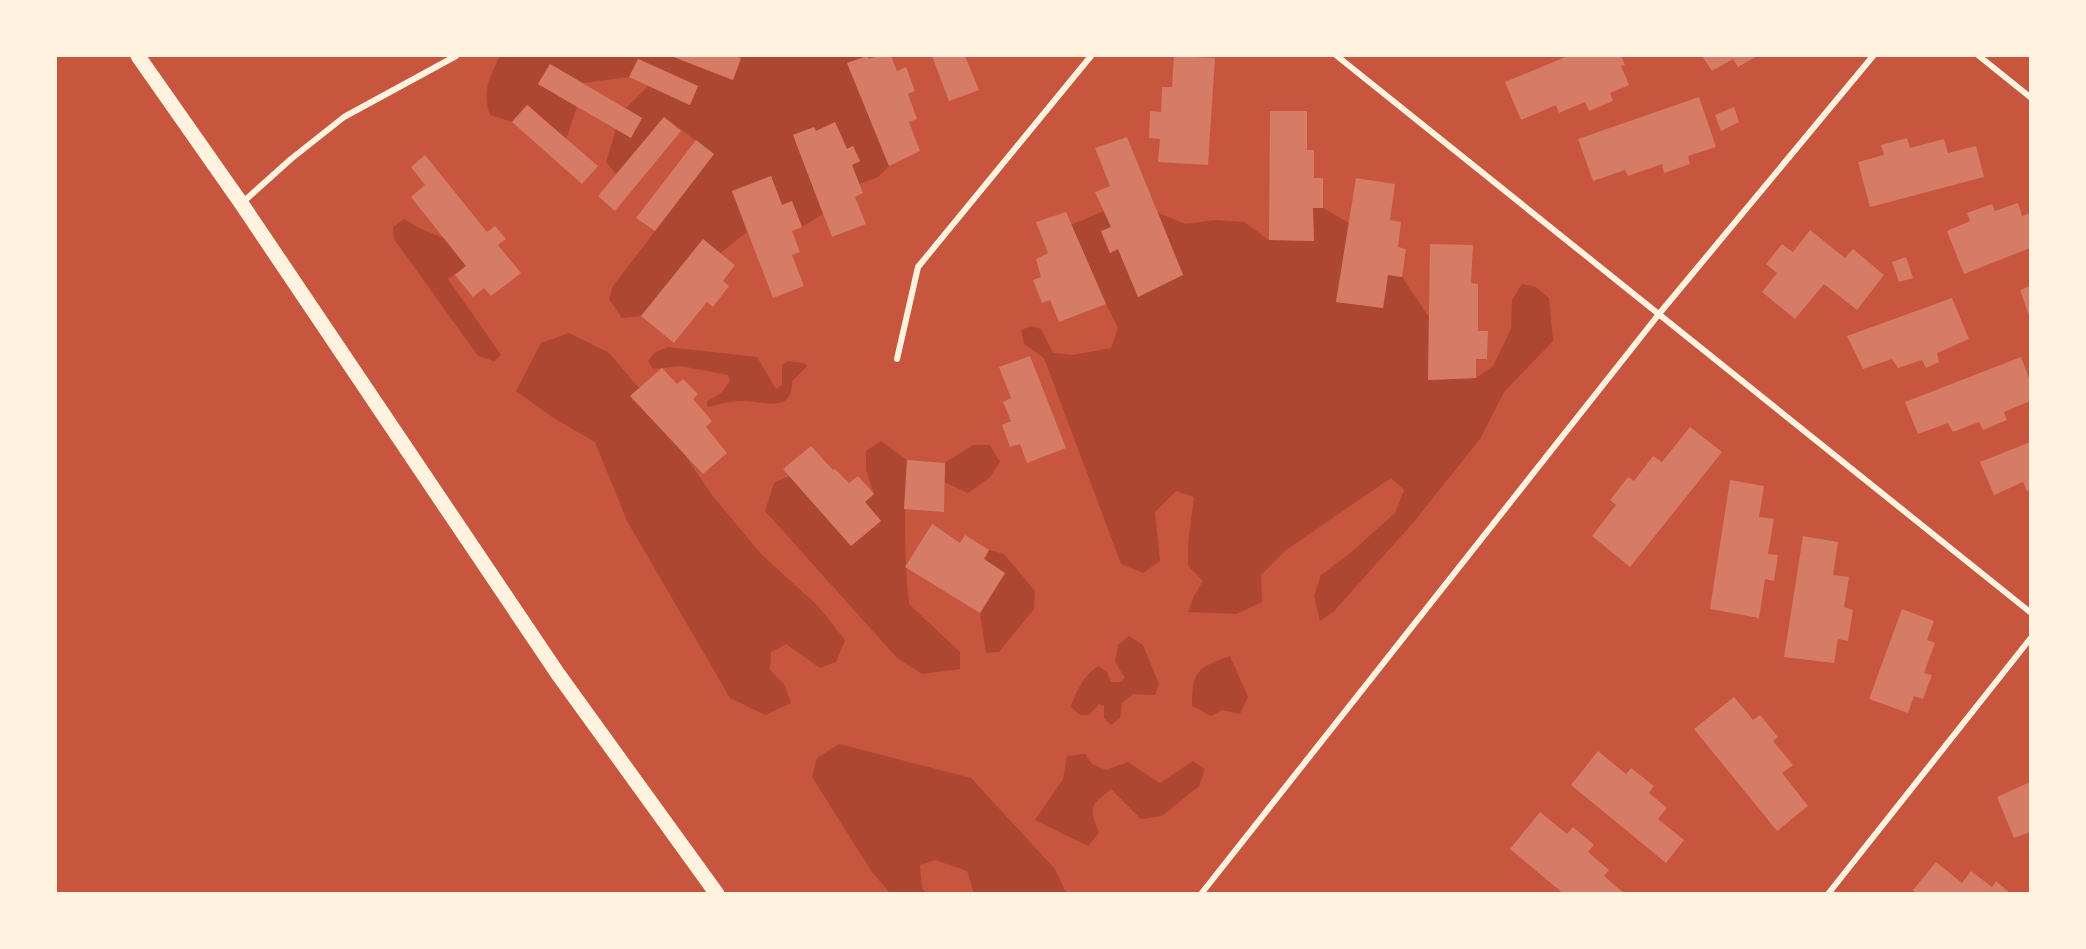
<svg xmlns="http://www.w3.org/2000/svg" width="2086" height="949" viewBox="0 0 2086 949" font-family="Figtree,sans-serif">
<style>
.green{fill:#ae4732}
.building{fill:#d67c66}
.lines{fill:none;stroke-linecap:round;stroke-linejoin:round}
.minor{stroke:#fff3e0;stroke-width:6}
.primary{stroke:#fff3e0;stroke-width:15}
</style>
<rect width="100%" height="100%" fill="#c8553d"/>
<g class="green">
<path d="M500,56H671L733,80L741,59L734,56H867L847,63L889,166L878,177L859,184L852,165L860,161L853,147L847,149L835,122L816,131L814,127L793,135L823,214L802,227L792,201L782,205L771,176L732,191L747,232L641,316L622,318L609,299L613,286L714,154L664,117L616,174L606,162L616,129L631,137L642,118L626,108L648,86L689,105L698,86L639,59L629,77L583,83L550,64L538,84L577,107L566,139L528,105L512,122L490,115C482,93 489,77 500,56Z"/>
<path d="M1313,208H1323L1349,223L1336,302L1383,308L1388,275L1402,277L1429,317L1428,380L1476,378L1493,366L1511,329L1512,300L1522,284L1536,287L1549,298L1553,341L1504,392L1480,439L1413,523L1334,611L1320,621L1314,596L1321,575L1348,555L1395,513L1404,490L1391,478L1286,550L1261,575L1262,602L1237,614L1188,612L1194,596L1203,581L1188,566V543L1194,497L1176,491L1155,512L1160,561L1143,573L1121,564L1044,358L1024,344L1021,330L1031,326L1041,329L1053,353L1073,355L1111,348L1118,328L1106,304L1071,225L1104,211L1111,227L1101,232L1110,253L1118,249L1138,297L1183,274L1158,213L1186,224L1215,220L1244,222L1269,240L1313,241Z"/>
<path d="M404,219L421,229L444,238L466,266L448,279L501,355L494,361L478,356L394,239L393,227Z"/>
<path d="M569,333L609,353L639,388L712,495L762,555L817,605L845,640L836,662L820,668L786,644L771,652L770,670L784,684L791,703L765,715L730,698L627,521L595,442L552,417L516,391L541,343Z"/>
<path d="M668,347L757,357L776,389L782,385V365L788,361L804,363L807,366L792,381C793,416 761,400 741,401C730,401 718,405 707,407V401L721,393L730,381L728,375L681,366L653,369L648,361L654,353Z"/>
<path d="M881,441L907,460C904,508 904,555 909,604L960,652V669L922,674L897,658L765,511L774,483L789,476L851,545L881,521L865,502L874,494L866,470V451Z"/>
<path d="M973,445H990L1000,462L990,477L968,493L944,482L945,463Z"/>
<path d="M989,550L1004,554L1035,591L1034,609L999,652L986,653L980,613L1005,573L984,559Z"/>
<path d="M1129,636L1143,645L1159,684L1155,695L1133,694L1122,703L1120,718L1111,725L1104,718V706L1099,704L1089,715H1080L1071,707C1075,693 1085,673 1099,666L1107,672L1111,682H1120L1125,678L1115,662L1118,645Z"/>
<path d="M1230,656L1248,697L1240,714L1222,710L1211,716L1192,706C1192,671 1197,668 1230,656Z"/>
<path d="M839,744L971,778L1055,869L1066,893H974L967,871L935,860L920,865L922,888L926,893H890L872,872L812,777L817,758Z"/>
<path d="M1085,754L1092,764L1106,770L1128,762L1160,783L1193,761L1205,769L1199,786L1162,816L1141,819L1111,789C1089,807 1089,806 1099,833L1088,846L1035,820L1063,779L1067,756Z"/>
</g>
<g class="building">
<path d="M671,56H734L741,58L733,80Z"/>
<path d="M867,56L869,59L878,56H891L897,71L906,67L915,91L908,94L917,119L909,122L920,151L889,166L847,63Z"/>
<path d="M932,56H965L979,90L949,101Z"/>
<path d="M1174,56L1215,58L1208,165L1158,162L1160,139L1149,138L1150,111L1161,112L1162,87H1172Z"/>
<path d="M1568,56H1621L1625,65L1621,66L1629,85L1610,93L1613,101L1589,111L1585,102L1559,113L1556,105L1521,120L1505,82Z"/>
<path d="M1702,56H1757L1738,67L1733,59L1712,71Z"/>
<path d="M638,59L698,86L690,105L629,77Z"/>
<path d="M550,64L642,118L631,138L538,84Z"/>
<path d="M1699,97L1716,147L1688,156L1690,164L1664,173L1662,164L1628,176L1625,170L1593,181L1578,139Z"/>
<path d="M527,105L598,166L582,184L512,122Z"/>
<path d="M1734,107L1739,122L1721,131L1715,115Z"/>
<path d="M1270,111H1307V150H1314V178H1323V208H1313L1314,241L1269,240Z"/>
<path d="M664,117L681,131L615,211L598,196Z"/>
<path d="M835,122L847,149L853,146L860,161L852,165L863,193L855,197L866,224L832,237L793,135L814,127L816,131Z"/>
<path d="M1127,137L1183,275L1138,297L1118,249L1110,253L1101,231L1111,227L1095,192L1110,186L1095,148Z"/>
<path d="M1907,138L1910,148L1944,139L1948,153L1976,146L1984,177L1870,207L1858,162L1884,155L1881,145Z"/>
<path d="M696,140L714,154L655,231L636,218Z"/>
<path d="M425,155L487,232L495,226L506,239L498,245L521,273L491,296L484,288L473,297L455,275L466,266L411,197L425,185L411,167Z"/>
<path d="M771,176L782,205L792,201L802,227L792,231L800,252L792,255L804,286L773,298L732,191Z"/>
<path d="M1356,178L1395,184L1390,220L1401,222L1398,247L1406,249L1402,277L1388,275L1383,308L1336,302Z"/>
<path d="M2018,203L2022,216L2030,213V248L1964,274L1947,231L1970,221L1967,213L1992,204L1995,211Z"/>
<path d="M1066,212L1106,304L1059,322L1050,300L1042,303L1033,280L1041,277L1036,259L1048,253L1036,222Z"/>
<path d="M1810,230L1845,258L1853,249L1884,275L1857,310L1824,284L1795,319L1762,292L1777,273L1766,264L1782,244L1793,252Z"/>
<path d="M703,239L735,265L723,281L729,286L713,307L707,302L674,343L641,316Z"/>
<path d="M1430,244L1473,245L1471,283L1478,284V331H1488L1487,359H1476V378L1428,380Z"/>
<path d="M1906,257L1913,278L1899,282L1892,262Z"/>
<path d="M2030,286V318L2020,290Z"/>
<path d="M1952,298L1969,339L1937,353L1939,362L1926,368L1922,360L1898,368L1892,359L1863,369L1847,336Z"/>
<path d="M1030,356L1066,448L1027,463L1020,444L1010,447L1002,425L1011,421L1003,402L1011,398L999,367Z"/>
<path d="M2021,357L2030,381V401L2004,412L2007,420L1983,430L1979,422L1953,432L1948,423L1918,434L1905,402Z"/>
<path d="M662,368L677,384L683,379L698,394L693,399L712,421L706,427L727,453L703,474L630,396Z"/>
<path d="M1690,427L1722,452L1630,567L1592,536L1616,505L1610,500L1628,477L1634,481L1653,456L1662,462Z"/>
<path d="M2030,442V490L2027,491L2023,482L1994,495L1980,462Z"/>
<path d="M811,446L833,470L835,469L849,483L858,476L874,494L865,502L881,521L851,546L783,469Z"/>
<path d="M907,460L945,463L944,512L904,509Z"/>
<path d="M1730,480L1764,486L1759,517L1774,519L1768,554L1778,555L1774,581L1765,579L1759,618L1710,609Z"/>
<path d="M932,524L960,543L965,535L989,550L984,559L1005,573L980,613L905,567Z"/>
<path d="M1803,536L1838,542L1833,575L1849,577L1844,607L1853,610L1848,641L1838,639L1834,663L1784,657Z"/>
<path d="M1902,609L1934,621L1927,640L1935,643L1924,673L1932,675L1923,699L1914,696L1908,713L1869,699Z"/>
<path d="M1734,697L1753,720L1760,715L1778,737L1773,741L1793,765L1782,773L1808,806L1777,831L1694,729Z"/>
<path d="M1598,751L1626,774L1631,768L1654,786L1649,793L1667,808L1658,819L1684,840L1666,863L1571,785Z"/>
<path d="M2030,782V832L2014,838L1997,797Z"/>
<path d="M1540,812L1567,834L1573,827L1594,845L1588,852L1609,870L1604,876L1625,894H1564L1510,849Z"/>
<path d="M1936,862L1962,883L1971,871L1992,887L1996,881L2011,894H1917L1913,890Z"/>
</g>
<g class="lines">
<g class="minor">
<path d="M1337,56L2030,612"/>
<path d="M1979,56L2030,97"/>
<path d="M243,202L291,159L344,117L456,56"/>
<path d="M897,359L918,267L1091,56"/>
<path d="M1201,894L1659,314L1873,56"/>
<path d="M1828,894L2030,639"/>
</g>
<path class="primary" d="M138,56L241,203L558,674L717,894"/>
</g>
<rect width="2086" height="949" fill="none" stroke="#fff3e0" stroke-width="114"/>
</svg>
